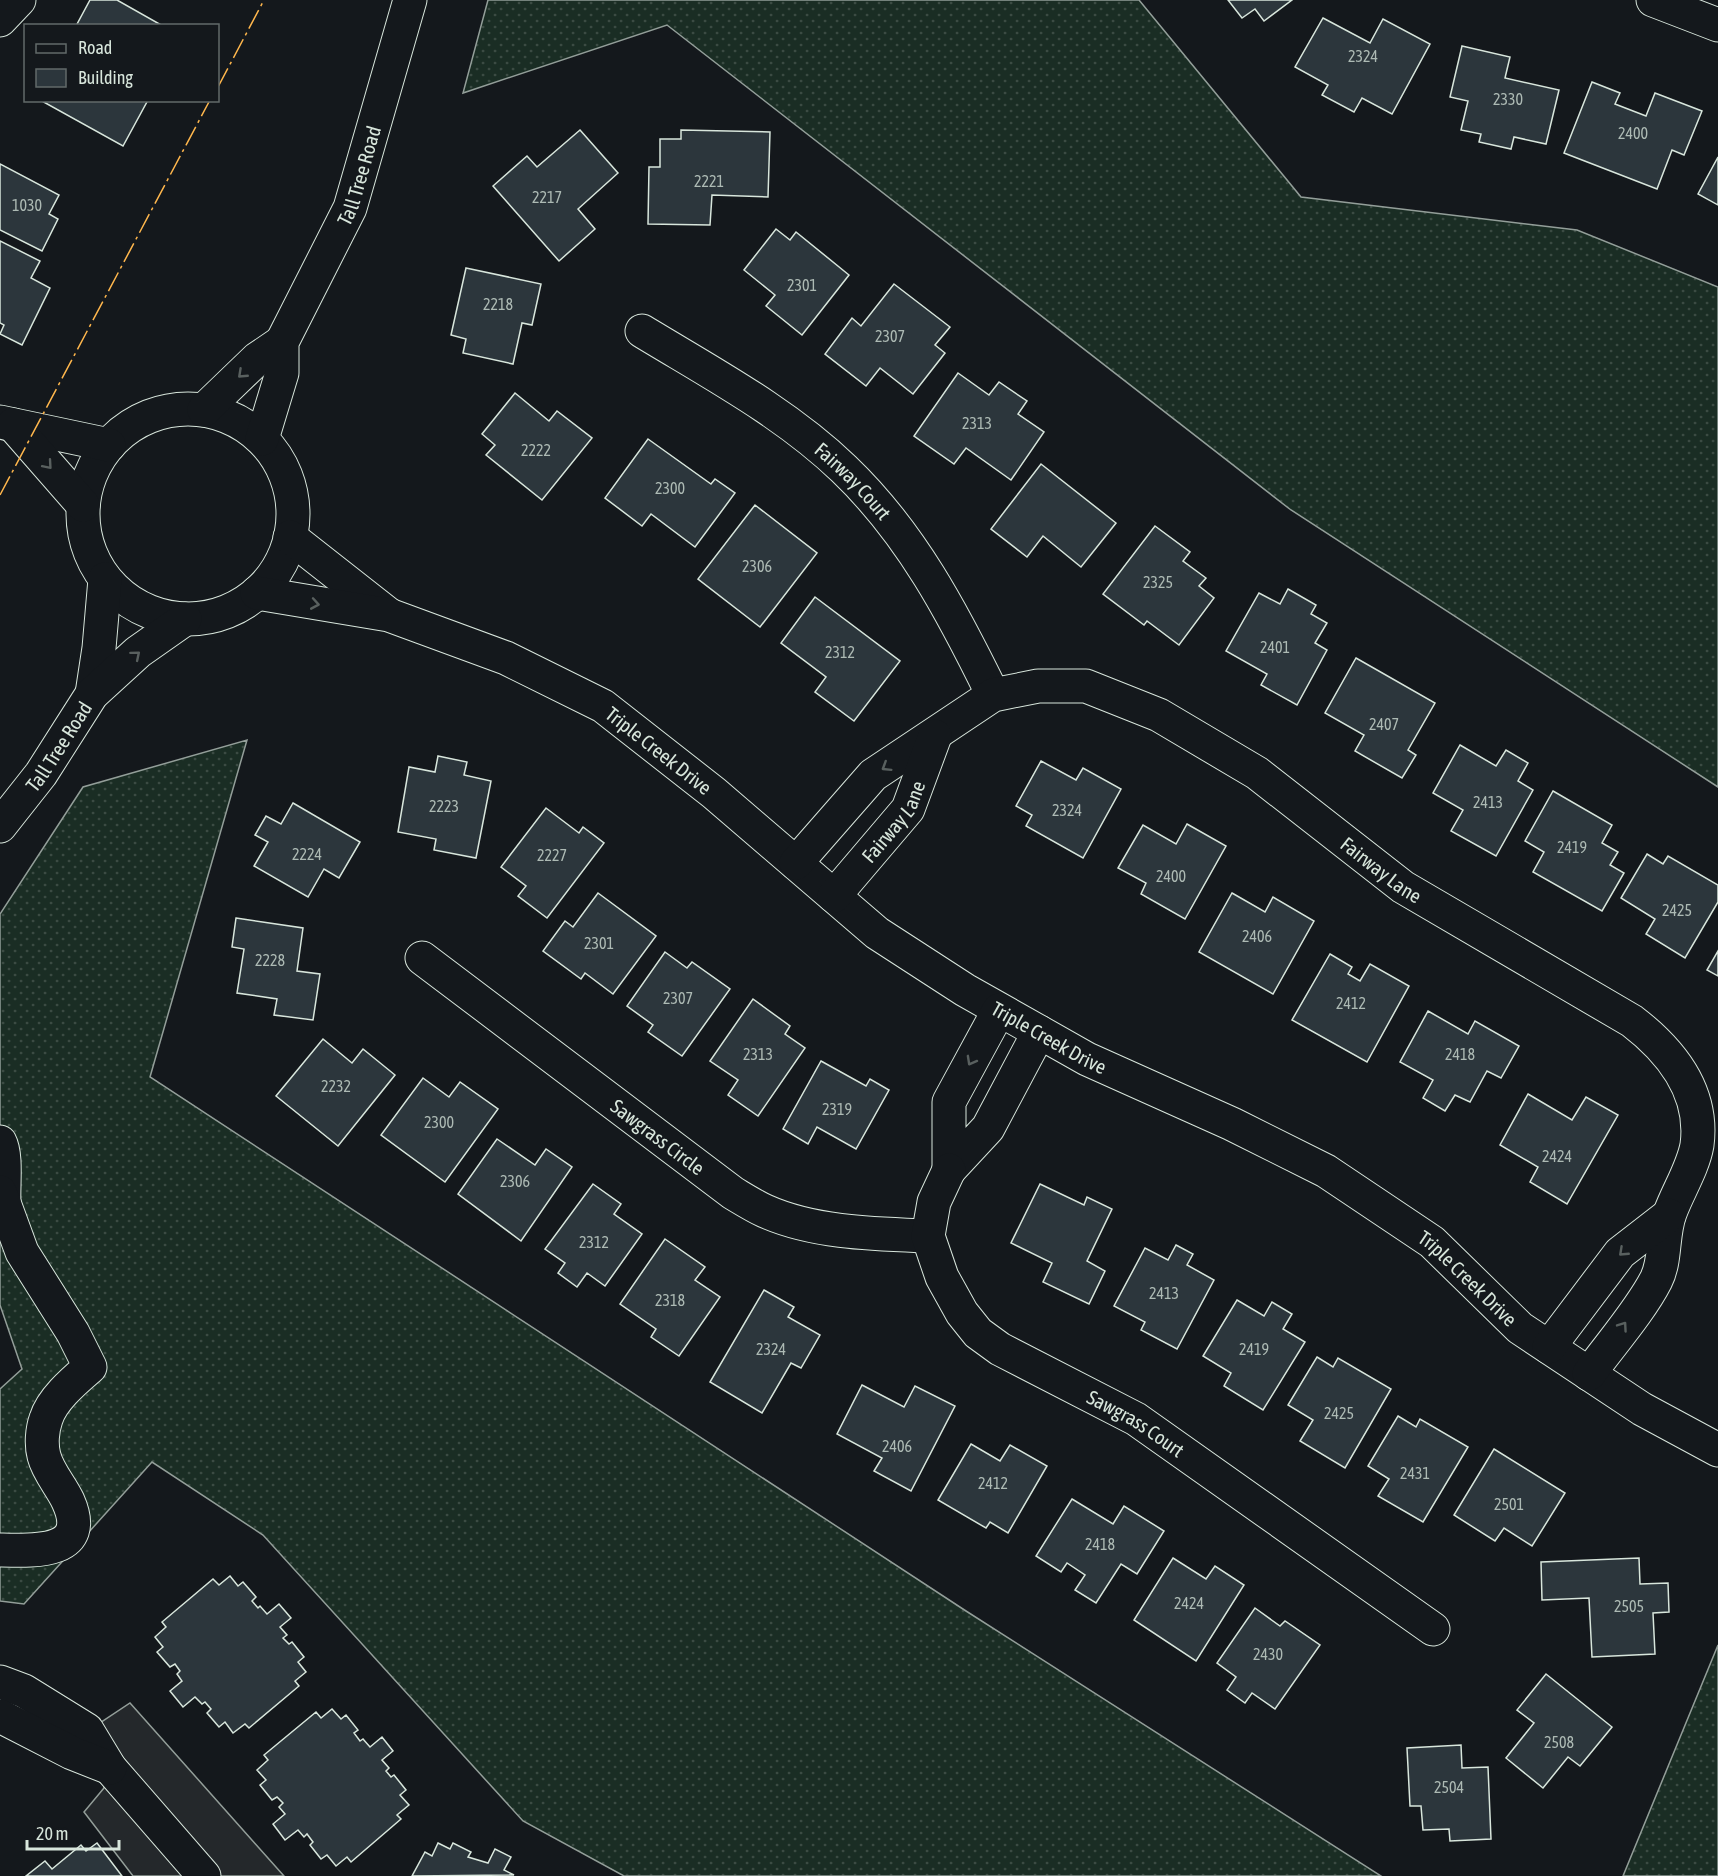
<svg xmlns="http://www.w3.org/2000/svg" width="1718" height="1876" viewBox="0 0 1718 1876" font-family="'Asap Condensed',sans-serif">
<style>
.grass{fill:url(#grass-dots);stroke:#939e99;stroke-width:1.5}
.parking{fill:#24282b;stroke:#939e99;stroke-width:1.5}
.building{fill:#2c363c;stroke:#d8e6dc;stroke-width:1.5}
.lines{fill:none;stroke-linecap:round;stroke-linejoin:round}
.minor-casing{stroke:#d8e6dc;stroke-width:35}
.minor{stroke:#14181c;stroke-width:33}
.power{stroke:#ffb74d;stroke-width:1.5;stroke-dasharray:21 4.5 3 4.5;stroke-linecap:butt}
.oneway{stroke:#59605f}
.labels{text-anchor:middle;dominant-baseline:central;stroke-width:4.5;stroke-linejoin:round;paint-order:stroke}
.number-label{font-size:16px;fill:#adbab4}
.street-label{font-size:20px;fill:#d8e6dc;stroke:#14181c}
</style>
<defs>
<pattern id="grass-dots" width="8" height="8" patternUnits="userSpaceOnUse" patternTransform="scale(1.5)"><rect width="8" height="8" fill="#1a2d24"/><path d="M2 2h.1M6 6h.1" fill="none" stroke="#3b4b43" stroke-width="1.8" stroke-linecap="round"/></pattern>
</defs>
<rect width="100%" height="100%" fill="#14181c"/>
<g class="grass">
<path d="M488,0H1139L1301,197L1577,230L1718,287V787L1291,510L667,25L463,93Z"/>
<path d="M247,740L150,1077L966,1611L1381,1876H624L523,1821L263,1535L152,1462L24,1604L0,1601V1389L22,1369L0,1305V914L83,787Z"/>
<path d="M1718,1645V1876H1623Z"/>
</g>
<path class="parking" d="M130,1703L284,1876H133L84,1812L104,1788L100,1723Z"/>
<g class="building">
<path d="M90,0H117L163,26H76Z"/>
<path d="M1228,0H1292L1264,21L1255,9L1242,18Z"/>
<path d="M1323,18L1370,43L1383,19L1430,44L1392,114L1362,98L1354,112L1322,95L1328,85L1295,67Z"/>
<path d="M1462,46L1510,57L1505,78L1559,90L1546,144L1514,137L1511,149L1479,142L1481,134L1461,130L1468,101L1450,97Z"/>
<path d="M1592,82L1620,93L1615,104L1646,116L1655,93L1702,111L1684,155L1672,150L1657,189L1564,153Z"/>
<path d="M40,100H148L123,146Z"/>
<path d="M580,130L618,173L578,209L595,229L559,261L493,186L527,156L537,167Z"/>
<path d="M681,130L770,132L768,197L712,195L710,225L648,224L649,167H660V139H681Z"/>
<path d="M1718,157V205L1698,194Z"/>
<path d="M0,164L59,195L49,214L58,219L42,251L0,230Z"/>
<path d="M776,229L790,240L796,232L849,275L802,335L766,306L775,295L744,270Z"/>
<path d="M0,241L40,261L31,278L50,288L22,345L0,334L4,325L0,323Z"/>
<path d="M466,268L541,284L532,325L522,323L513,364L463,353L466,339L451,335Z"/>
<path d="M894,284L950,327L935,345L945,353L913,394L880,368L866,386L825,354L852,318L861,326Z"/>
<path d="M958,373L989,395L999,382L1027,401L1018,414L1044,432L1011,480L966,448L954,464L914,436Z"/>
<path d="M515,393L549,421L557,411L592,438L542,500L486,455L495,445L482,434Z"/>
<path d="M648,439L711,484L715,479L735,493L695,547L651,514L642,526L605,498Z"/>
<path d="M1041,464L1116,523L1081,567L1043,536L1027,557L991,529Z"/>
<path d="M755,505L817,553L760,627L698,579Z"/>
<path d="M1155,526L1190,552L1183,561L1206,578L1199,586L1214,598L1179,645L1147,621L1144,625L1103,594Z"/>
<path d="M1288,589L1316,605L1311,614L1327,623L1315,643L1327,650L1297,705L1261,685L1267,674L1226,651L1259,593L1280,604Z"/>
<path d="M815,597L900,661L854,721L815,692L826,677L781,643Z"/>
<path d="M1356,658L1435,703L1408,750L1416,755L1402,778L1355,751L1364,735L1325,713Z"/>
<path d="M1460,745L1496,766L1506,750L1528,763L1518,781L1533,790L1496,856L1451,831L1463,810L1433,793Z"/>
<path d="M438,756L467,762L464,775L491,781L476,858L434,850L436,839L398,832L409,767L435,772Z"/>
<path d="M1041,761L1076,780L1083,768L1121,789L1083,858L1026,826L1032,815L1016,806Z"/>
<path d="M1553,791L1612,825L1602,843L1618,852L1610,865L1624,873L1602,911L1533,872L1544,852L1525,841Z"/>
<path d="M293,803L360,842L339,878L324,869L308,897L254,866L268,842L255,835L266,816L281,824Z"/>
<path d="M546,808L579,833L583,827L604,843L547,918L518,896L526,886L501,867Z"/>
<path d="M1187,824L1226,846L1185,919L1141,894L1146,883L1118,868L1143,825L1176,844Z"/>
<path d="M1647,854L1663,864L1668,856L1718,885V902L1685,958L1646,934L1655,919L1621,898Z"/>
<path d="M598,893L656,936L613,994L585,973L581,979L543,951L565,921L573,927Z"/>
<path d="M1232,893L1265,912L1273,897L1314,921L1273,994L1199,952Z"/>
<path d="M236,918L303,928L297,971L320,974L313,1020L274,1015L277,999L237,993L244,949L232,947Z"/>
<path d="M1718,951V976L1707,970Z"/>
<path d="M665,952L687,968L692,962L730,989L682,1056L648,1032L653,1025L627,1006Z"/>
<path d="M1330,954L1352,967L1348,974L1360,981L1370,964L1409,986L1367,1062L1292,1020Z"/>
<path d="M753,999L790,1026L785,1034L805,1048L758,1116L728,1095L738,1080L710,1061Z"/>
<path d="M1428,1011L1468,1034L1475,1021L1519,1046L1501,1078L1487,1071L1470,1102L1455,1095L1445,1111L1423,1098L1433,1080L1400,1062Z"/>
<path d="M323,1039L352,1063L363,1049L395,1075L338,1146L276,1096Z"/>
<path d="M821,1061L866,1086L870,1079L889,1090L856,1149L817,1127L808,1144L783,1129Z"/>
<path d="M423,1078L449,1097L460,1082L498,1109L445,1182L381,1135Z"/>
<path d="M1528,1094L1572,1120L1586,1097L1618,1115L1567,1204L1530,1182L1538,1167L1500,1145Z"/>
<path d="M497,1139L535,1165L546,1149L572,1167L521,1241L458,1194Z"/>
<path d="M593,1184L621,1204L614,1214L642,1234L605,1286L587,1273L577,1287L558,1273L565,1263L545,1249Z"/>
<path d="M1040,1184L1084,1205L1087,1197L1112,1209L1087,1261L1105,1271L1089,1304L1043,1282L1052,1263L1011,1243Z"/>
<path d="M665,1239L705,1267L695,1280L720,1297L679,1356L651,1337L656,1329L620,1304Z"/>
<path d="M1176,1245L1193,1254L1187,1265L1214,1280L1177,1349L1141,1330L1145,1322L1114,1306L1145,1248L1168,1260Z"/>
<path d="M764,1290L794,1307L788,1317L820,1335L801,1368L791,1363L762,1413L710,1382Z"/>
<path d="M1237,1300L1264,1316L1272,1302L1292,1314L1283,1329L1305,1342L1263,1410L1224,1386L1231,1373L1203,1356Z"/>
<path d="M1317,1357L1333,1367L1338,1358L1391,1389L1345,1468L1300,1441L1313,1420L1288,1405Z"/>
<path d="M862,1385L904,1407L915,1386L955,1406L911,1491L874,1471L882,1458L837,1434Z"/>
<path d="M1398,1416L1416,1427L1420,1419L1468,1447L1423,1522L1378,1496L1389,1479L1368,1466Z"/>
<path d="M971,1444L1000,1461L1010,1445L1047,1466L1008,1533L990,1522L986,1528L938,1500Z"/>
<path d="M1494,1449L1565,1493L1532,1546L1504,1528L1495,1541L1454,1515Z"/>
<path d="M1072,1499L1113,1524L1124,1506L1164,1531L1137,1574L1121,1564L1096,1603L1075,1590L1085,1575L1067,1563L1061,1572L1036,1556Z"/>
<path d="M1173,1558L1206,1579L1215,1566L1244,1585L1196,1661L1134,1620Z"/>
<path d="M1639,1558L1640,1584L1668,1583L1669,1612L1653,1613L1655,1654L1592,1657L1589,1598L1542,1600L1541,1562Z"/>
<path d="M230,1576L238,1586L243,1582L256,1597L252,1601L258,1608L260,1606L267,1614L279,1604L291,1618L280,1627L287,1635L283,1638L289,1644L292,1642L304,1657L298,1662L306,1672L295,1681L299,1686L249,1728L245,1724L233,1733L225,1722L219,1727L207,1713L211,1709L205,1702L202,1704L195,1697L183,1707L170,1691L182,1681L177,1674L180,1671L175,1664L170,1667L157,1652L163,1647L155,1637L166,1627L162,1622L213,1579L219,1585Z"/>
<path d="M1255,1608L1280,1626L1285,1621L1320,1645L1275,1709L1252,1693L1245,1703L1227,1690L1236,1677L1217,1663Z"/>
<path d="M1546,1674L1612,1727L1580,1766L1568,1757L1543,1788L1506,1758L1534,1723L1517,1710Z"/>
<path d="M332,1709L341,1719L346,1715L358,1730L354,1733L360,1741L363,1739L370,1747L382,1737L393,1751L382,1760L389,1768L386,1771L391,1777L394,1775L406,1790L400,1795L409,1805L397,1815L401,1819L351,1862L347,1857L336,1866L327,1855L321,1859L310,1845L313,1842L307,1834L304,1837L298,1830L285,1840L273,1824L285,1814L279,1807L283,1803L277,1797L272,1800L260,1785L266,1780L257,1770L268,1760L264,1755L316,1712L321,1718Z"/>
<path d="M1461,1745L1462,1768L1488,1767L1491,1839L1450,1841L1449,1829L1423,1830L1421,1806H1410L1407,1748Z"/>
<path d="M97,1843L122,1876H26L45,1861L52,1869L81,1845L86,1851Z"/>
<path d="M438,1843L450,1849L453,1843L471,1852L468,1857L488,1863L495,1849L511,1857L504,1870L514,1875L412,1876L425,1852L432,1856Z"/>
</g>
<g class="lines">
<g class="minor-casing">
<g id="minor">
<path d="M1653,0L1718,25"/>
<path d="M0,20L19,0"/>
<path id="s1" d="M642,331C711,373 786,413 844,469C911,533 953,613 993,695"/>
<circle cx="188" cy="514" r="105"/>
<path d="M204,410L257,359L282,342"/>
<path d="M0,422L109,445"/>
<path d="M13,425L83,505"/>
<path id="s2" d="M262,439L282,373V342L350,208L410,0"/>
<path d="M290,537L388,614"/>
<path id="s3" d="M257,593L389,615L506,658L603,706L714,793L877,933L965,990L1087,1059L1232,1124L1326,1171L1432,1242L1520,1328L1642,1409L1718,1450"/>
<path d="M92,694L99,648L105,579"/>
<path id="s4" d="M0,826L41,774L92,694L138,652L185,619"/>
<path id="s5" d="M796,863L873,775L993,695L1038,686H1086L1159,715L1257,773L1403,887L1632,1021C1671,1051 1704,1092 1697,1145C1693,1168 1678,1191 1670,1213C1662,1234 1666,1261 1656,1280C1640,1311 1610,1345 1589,1374"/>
<path id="s6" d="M834,896L908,809L935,736"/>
<path id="s7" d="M422,958L733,1193C743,1199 754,1206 765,1211C814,1233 875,1234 928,1236"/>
<path d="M999,1010L949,1102V1170L988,1128L1039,1032"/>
<path d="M0,1142C7,1155 3,1186 4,1203"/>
<path id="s8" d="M949,1170L934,1202L928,1236L942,1277L962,1313L978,1333L1000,1349L1136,1419L1433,1629"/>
<path d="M0,1192L22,1252L73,1333L90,1367C75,1380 52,1399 46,1419C42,1430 41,1445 44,1456C48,1472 61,1486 68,1501C92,1554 34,1551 0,1550"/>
<path d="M1549,1347L1620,1253L1669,1215"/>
<path d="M0,1682L24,1691L87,1730L110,1768L204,1876"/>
<path d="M0,1716L72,1753L110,1768"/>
</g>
</g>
<use href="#minor" class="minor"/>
<g class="power">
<path d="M218,87L264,0"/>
<path d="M0,495L210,100"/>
</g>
</g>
<defs><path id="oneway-chevron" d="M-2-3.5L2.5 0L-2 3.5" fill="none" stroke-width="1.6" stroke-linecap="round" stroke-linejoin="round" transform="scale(1.5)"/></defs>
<g class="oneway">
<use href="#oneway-chevron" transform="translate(242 374) rotate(137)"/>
<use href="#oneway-chevron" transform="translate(48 465) rotate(49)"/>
<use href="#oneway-chevron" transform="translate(315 604) rotate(10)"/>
<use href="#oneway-chevron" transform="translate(136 655) rotate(-40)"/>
<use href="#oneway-chevron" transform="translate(886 767) rotate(148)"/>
<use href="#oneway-chevron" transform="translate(971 1061) rotate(119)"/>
<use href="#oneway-chevron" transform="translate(1623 1252) rotate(137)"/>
<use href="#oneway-chevron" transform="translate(1623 1326) rotate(-55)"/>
</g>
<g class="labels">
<g class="number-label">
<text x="1363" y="56">2324</text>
<text x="1508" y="99">2330</text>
<text x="1633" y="133">2400</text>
<text x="709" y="181">2221</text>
<text x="547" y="197">2217</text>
<text x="27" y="205">1030</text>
<text x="802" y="285">2301</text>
<text x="498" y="304">2218</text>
<text x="890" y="336">2307</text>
<text x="977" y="423">2313</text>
<text x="536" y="450">2222</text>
<text x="670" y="488">2300</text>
<text x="757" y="566">2306</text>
<text x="1158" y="582">2325</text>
<text x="1275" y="647">2401</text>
<text x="840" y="652">2312</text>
<text x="1384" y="724">2407</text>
<text x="1488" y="802">2413</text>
<text x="444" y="806">2223</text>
<text x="1067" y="810">2324</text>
<text x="1572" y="847">2419</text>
<text x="307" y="854">2224</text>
<text x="552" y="855">2227</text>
<text x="1171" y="876">2400</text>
<text x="1677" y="910">2425</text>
<text x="1257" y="936">2406</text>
<text x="599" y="943">2301</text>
<text x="270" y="960">2228</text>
<text x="678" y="998">2307</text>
<text x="1351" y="1003">2412</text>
<text x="758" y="1054">2313</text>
<text x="1460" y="1054">2418</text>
<text x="336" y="1086">2232</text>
<text x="837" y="1109">2319</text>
<text x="439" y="1122">2300</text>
<text x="1557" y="1156">2424</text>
<text x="515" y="1181">2306</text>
<text x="594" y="1242">2312</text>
<text x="1164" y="1293">2413</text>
<text x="670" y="1300">2318</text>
<text x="771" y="1349">2324</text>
<text x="1254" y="1349">2419</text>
<text x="1339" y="1413">2425</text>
<text x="897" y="1446">2406</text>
<text x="1415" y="1473">2431</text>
<text x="993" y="1483">2412</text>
<text x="1509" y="1504">2501</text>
<text x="1100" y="1544">2418</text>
<text x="1189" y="1603">2424</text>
<text x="1629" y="1606">2505</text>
<text x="1268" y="1654">2430</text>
<text x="1559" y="1742">2508</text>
<text x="1449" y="1787">2504</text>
</g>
<g class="street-label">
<text stroke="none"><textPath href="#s2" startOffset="284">Tall Tree Road</textPath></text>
<text stroke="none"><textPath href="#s1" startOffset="260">Fairway Court</textPath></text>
<text stroke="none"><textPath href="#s4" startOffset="99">Tall Tree Road</textPath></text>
<text stroke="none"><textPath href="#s3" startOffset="438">Triple Creek Drive</textPath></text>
<text stroke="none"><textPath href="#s6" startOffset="96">Fairway Lane</textPath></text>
<text stroke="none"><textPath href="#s5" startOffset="705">Fairway Lane</textPath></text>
<text stroke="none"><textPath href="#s3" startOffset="924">Triple Creek Drive</textPath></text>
<text stroke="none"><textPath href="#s7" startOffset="296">Sawgrass Circle</textPath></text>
<text stroke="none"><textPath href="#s3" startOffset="1410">Triple Creek Drive</textPath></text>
<text stroke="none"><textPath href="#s8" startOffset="362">Sawgrass Court</textPath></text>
</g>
</g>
<rect x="24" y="24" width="195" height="78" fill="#14181c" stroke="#626a69" stroke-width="1.5"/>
<rect x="36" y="44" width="30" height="9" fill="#14181c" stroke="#626a69" stroke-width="1.5"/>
<text x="78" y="54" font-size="18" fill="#d8e6dc">Road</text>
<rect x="36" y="69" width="30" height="18" fill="#2c363c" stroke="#626a69" stroke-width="1.5"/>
<text x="78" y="84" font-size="18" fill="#d8e6dc">Building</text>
<path d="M27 1840v9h92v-9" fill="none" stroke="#d8e6dc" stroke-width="3"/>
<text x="36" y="1840" font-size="18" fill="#d8e6dc" stroke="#14181c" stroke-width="4.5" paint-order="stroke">20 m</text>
</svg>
